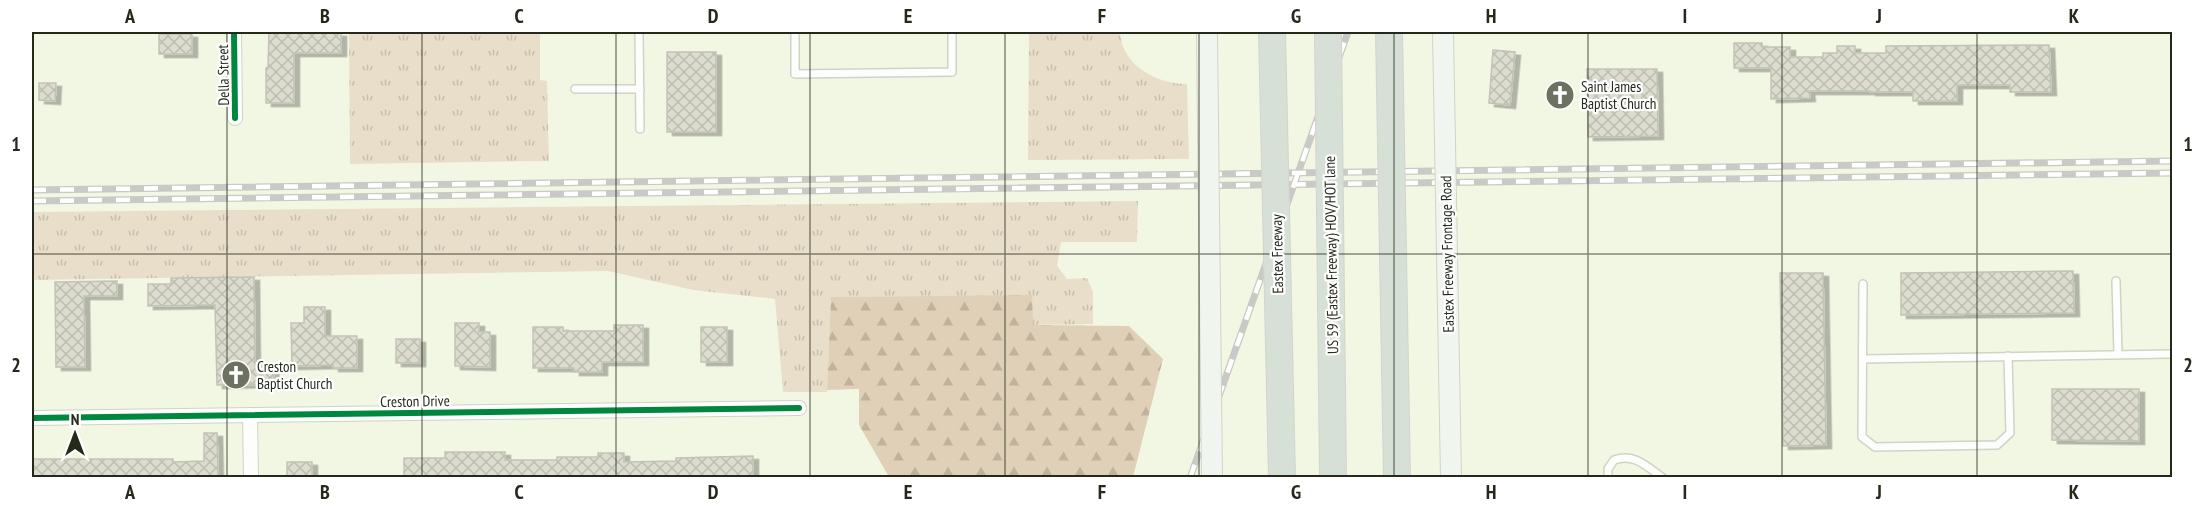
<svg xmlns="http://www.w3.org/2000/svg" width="2204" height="509" viewBox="0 0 2204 509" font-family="'PT Sans Narrow',sans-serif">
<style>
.grass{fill:url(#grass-tufts)}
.forest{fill:url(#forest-firs)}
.building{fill:url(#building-cross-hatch);stroke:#c3c3b5;stroke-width:1.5;filter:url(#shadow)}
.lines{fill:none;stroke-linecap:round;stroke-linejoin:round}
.lane-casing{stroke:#cfd4c5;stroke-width:10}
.street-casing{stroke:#cfd4c5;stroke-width:16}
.lane{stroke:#fdfefb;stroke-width:7}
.street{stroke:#fdfefb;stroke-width:14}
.rail-casing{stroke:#c9cac5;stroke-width:7}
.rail{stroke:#fff;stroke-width:4.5;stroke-dasharray:14;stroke-linecap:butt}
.secondary-bridge-casing{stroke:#cfd4c5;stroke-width:22;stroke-linecap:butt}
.highway-bridge-casing{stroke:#d3d5cc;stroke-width:28;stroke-linecap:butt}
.secondary-bridge{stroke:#f1f5f0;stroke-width:20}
.highway-bridge{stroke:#d6e0d6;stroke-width:26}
.cycleway-casing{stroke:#fff;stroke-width:10}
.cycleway{stroke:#00873e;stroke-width:6}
.grid{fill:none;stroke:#25291c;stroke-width:1.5;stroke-opacity:0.55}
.labels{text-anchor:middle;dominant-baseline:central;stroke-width:4.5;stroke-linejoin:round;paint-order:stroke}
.street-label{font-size:15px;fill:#25291c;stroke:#fff}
.poi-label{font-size:15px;fill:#25291c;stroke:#fff;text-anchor:start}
.neatline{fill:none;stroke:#25291c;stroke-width:2}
.grid-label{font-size:20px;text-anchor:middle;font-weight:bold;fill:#25291c}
</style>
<defs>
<pattern id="grass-tufts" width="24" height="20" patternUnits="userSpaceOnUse" patternTransform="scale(1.5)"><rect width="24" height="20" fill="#e9deca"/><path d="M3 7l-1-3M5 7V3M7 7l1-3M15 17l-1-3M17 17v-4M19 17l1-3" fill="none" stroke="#c8bead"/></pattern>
<pattern id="forest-firs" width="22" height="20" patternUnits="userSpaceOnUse" patternTransform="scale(1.5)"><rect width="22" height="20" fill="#dfd0b7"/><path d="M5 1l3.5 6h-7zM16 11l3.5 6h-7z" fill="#bfb39d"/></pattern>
<pattern id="building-cross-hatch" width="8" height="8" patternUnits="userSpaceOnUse" patternTransform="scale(1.5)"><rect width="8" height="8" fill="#dcddcf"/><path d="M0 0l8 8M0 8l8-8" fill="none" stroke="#bdbeb1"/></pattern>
<filter id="shadow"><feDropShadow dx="5.5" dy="3.5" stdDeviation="0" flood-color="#0004"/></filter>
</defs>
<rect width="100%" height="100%" fill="#f2f7e4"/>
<g class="grass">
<path d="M349,32H540V80L547,81L549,161L350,164Z"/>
<path d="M1029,32H1120C1122,66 1157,84 1187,84L1189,159L1028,160Z"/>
<path d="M1138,201L1137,242H1061L1057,266L1067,279L1087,278L1093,292V324L1032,325V296L831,297L827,392H783L775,299L693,290L608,271L32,280V212Z"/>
</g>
<path class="forest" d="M1032,295L1033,325L1129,326L1163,359L1133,477H889L859,425V389L827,390L831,297Z"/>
<g class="building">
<path d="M269,32L341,33V53H294V103H266V68H268Z"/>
<rect x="159" y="34" width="33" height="20"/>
<path d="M1734,43H1762V47H1790V57H1823V53H1837V46H1855V53H1886V46L2049,45L2051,92H2010V85H1957V101H1913V92H1870V91H1809L1810,98L1771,99V68H1734Z"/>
<path d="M1493,50L1515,52L1510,105L1489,103Z"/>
<rect x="667" y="52" width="49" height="80"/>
<path d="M1587,69H1657L1658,136L1588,137Z"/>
<path d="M39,83H56L55,101L39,100Z"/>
<path d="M2073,271L2074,313L1901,315V273Z"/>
<path d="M1780,273H1823L1826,445L1783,446Z"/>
<path d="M254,277L255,366H273L274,384L217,385L215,305L148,306V284H171V278Z"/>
<path d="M117,281V296H84L85,367H56L55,282Z"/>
<path d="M304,307H325V336H357V368H333V365L292,366L291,323H304Z"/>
<path d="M455,323H479V332H490V367L455,366Z"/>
<path d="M614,325H643V362H602V372H574V368H533V327H563V331H614Z"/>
<rect x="701" y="327" width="26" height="35"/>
<rect x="396" y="339" width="24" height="24"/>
<path d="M2052,389H2139V441L2052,440Z"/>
<path d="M204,433H217L218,477H32L33,459H173V462L204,461Z"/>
<path d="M445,452H505V460H557V457H598V453H624V462L676,461V458L753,456V477H404V458H445Z"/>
<rect x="287" y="462" width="25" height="15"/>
</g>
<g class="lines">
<g class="lane-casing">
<g id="lane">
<path d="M639,32L640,129"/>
<path d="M795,32V74L952,72V32"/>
<path d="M575,89H640"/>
<path d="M2116,281L2118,354"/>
<path d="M1863,284L1862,437L1875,447L1997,445L2010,433L2008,356"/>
<path d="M1863,359L2172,354"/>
<path d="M1608,478V469L1614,460C1635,453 1646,466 1663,478"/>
</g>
</g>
<g class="street-casing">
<g id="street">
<path d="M234,32L235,118"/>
<path d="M250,415L251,478"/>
<path d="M32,418L799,408"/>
</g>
</g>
<use href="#lane" class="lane"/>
<use href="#street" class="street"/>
<g class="rail-casing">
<g id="rail">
<path d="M32,190L2172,161"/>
<path d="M32,201L2172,173"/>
<path d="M1190,478L1348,32"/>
</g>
</g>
<use href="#rail" class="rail"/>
<g class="secondary-bridge-casing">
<g id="secondary-bridge">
<path d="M1443,32L1451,478"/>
<path d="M1207,34L1212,478"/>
</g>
</g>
<g class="highway-bridge-casing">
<g id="highway-bridge">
<path d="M1272,32L1282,478"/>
<path d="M1328,32L1333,478"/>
<path d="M1389,32L1397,478"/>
</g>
</g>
<use href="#secondary-bridge" class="secondary-bridge"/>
<use href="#highway-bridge" class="highway-bridge"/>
<g class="cycleway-casing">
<g id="cycleway">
<path d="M234,32L235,118"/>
<path d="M32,418L799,408"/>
</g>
</g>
<use href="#cycleway" class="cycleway"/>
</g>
<path class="grid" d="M227,32V478M422,32V478M616,32V478M810,32V478M1005,32V478M1199,32V478M1394,32V478M1588,32V478M1782,32V478M1977,32V478M32,254H2172"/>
<defs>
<g id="church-disc" transform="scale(1.5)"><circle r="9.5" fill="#6d7162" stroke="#fff"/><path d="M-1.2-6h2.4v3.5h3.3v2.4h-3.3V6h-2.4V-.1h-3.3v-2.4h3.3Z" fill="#fff"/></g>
</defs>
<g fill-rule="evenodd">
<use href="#church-disc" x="1560" y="95"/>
<use href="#church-disc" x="236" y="375"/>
</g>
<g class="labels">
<g class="street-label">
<text transform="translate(223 75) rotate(-91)">Della Street</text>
<text transform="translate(1277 254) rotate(-91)">Eastex Freeway</text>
<text transform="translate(1447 254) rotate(-91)">Eastex Freeway Frontage Road</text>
<text transform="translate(1331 255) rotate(-91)">US 59 (Eastex Freeway) HOV/HOT lane</text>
<text transform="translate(415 401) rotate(-1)">Creston Drive</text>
</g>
<g class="poi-label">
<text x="1581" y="86">Saint James<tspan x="1581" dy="17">Baptist Church</tspan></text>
<text x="257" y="366">Creston<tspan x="257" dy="17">Baptist Church</tspan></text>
</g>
</g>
<rect width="2204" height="509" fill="none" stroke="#ffffff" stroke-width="66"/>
<g transform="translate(75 434)" stroke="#ffffff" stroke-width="4.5" paint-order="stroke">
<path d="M0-4.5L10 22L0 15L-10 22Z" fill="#25291c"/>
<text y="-9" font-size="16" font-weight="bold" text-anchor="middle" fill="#25291c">N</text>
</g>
<rect x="33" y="33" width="2138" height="443" class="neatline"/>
<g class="grid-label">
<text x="130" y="23">A</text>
<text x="325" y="23">B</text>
<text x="519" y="23">C</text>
<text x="713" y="23">D</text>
<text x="908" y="23">E</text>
<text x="1102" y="23">F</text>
<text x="1296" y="23">G</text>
<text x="1491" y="23">H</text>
<text x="1685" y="23">I</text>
<text x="1879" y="23">J</text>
<text x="2074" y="23">K</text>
<text x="16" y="151">1</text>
<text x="2188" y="151">1</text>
<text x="16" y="372">2</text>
<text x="2188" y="372">2</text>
<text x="130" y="499">A</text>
<text x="325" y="499">B</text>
<text x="519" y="499">C</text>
<text x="713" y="499">D</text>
<text x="908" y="499">E</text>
<text x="1102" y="499">F</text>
<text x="1296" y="499">G</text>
<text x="1491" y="499">H</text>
<text x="1685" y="499">I</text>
<text x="1879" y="499">J</text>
<text x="2074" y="499">K</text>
</g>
</svg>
